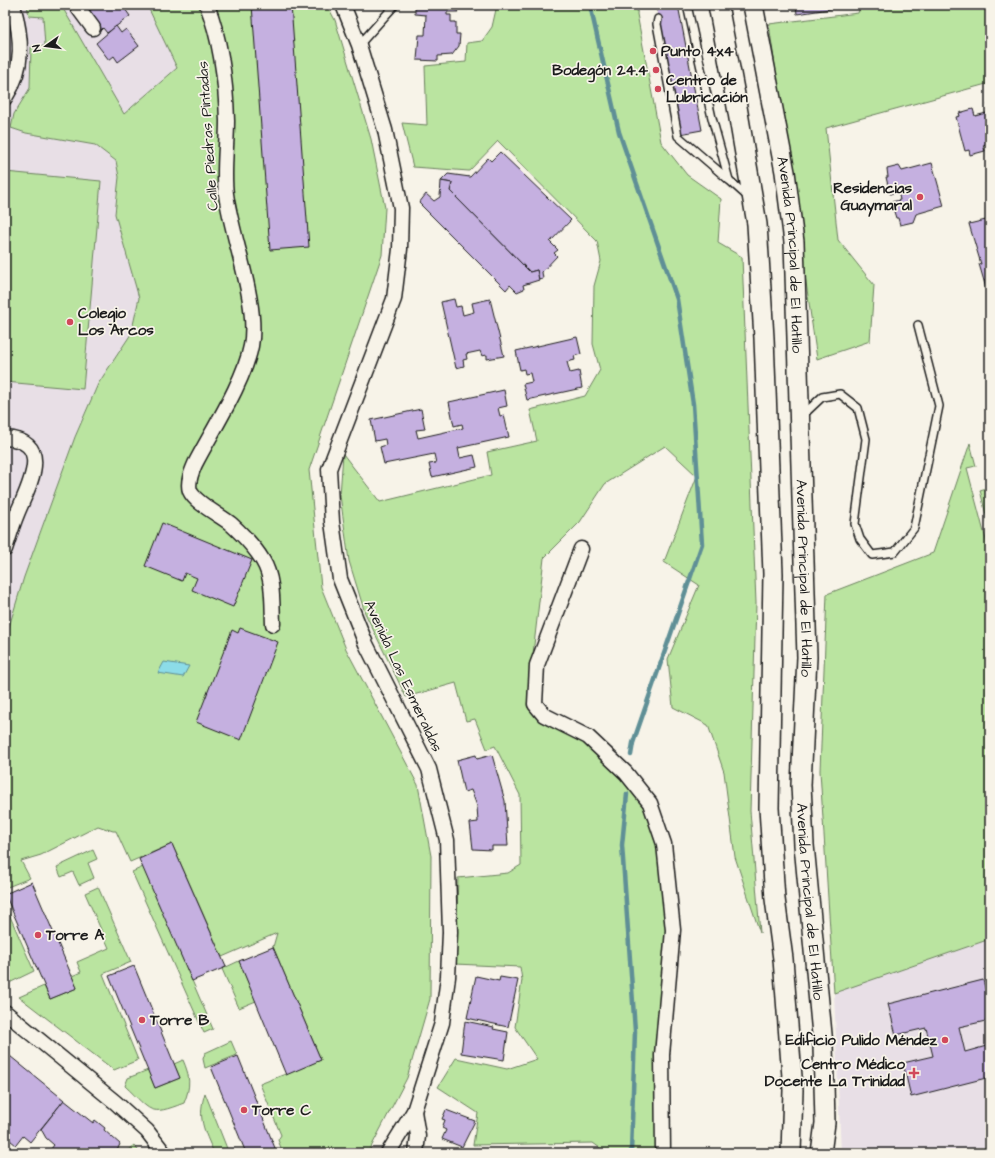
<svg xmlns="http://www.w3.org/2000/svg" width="995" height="1158" viewBox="0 0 995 1158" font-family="'Architects Daughter',sans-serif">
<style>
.built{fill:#e8dfe6}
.green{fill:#bae4a0;stroke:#6b805e}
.water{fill:#8cdce8;stroke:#5f8f96}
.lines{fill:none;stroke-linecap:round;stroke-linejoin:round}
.stream{stroke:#5f8f96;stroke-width:4.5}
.building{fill:#c5b0e0;stroke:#1c1c1c}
.service-casing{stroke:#1c1c1c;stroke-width:10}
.minor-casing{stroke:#1c1c1c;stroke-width:17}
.secondary-casing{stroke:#1c1c1c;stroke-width:22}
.service{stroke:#f7f3e8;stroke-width:7}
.minor{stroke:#f7f3e8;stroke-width:14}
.secondary{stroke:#f7f3e8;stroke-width:19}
.poi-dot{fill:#d1495b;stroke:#f7f3e8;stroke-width:1.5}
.labels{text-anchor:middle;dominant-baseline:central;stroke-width:3.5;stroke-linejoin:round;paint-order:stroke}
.poi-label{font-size:15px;font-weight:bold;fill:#1c1c1c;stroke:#f7f3e8;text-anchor:start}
.street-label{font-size:15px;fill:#1c1c1c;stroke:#f7f3e8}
</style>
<rect width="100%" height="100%" fill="#f7f3e8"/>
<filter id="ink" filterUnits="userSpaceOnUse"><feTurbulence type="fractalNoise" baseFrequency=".025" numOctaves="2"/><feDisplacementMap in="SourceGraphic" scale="8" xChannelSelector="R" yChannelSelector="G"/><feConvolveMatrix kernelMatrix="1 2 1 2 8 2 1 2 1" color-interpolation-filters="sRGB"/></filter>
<g filter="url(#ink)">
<g class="built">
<path d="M5,5H27L29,16L43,17L45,47H31L30,88L15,114L11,128L26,133L95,145L116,161L119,177L115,214L139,298L131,334L98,384L75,437L24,577L17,611L5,647Z"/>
<path d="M57,5H147L177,68L124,114Z"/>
<path d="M990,939V1153H841L834,993Z"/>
</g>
<g class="green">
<path d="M27,5H61L124,114L177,68L147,5H327L335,20L371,139L385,208L382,255L309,470L321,587L346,649L418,785L431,856L430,999L407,1078L368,1153H283L278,1140L281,1135L260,1084L321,1060L273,947L277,933L222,957L172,844L130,862L116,831H113L98,826L41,855L21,861L30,878L5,888V864L8,861L5,851V640L24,577L75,437L98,384L131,334L139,298L115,214L119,177L116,161L95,145L26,133L11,128L14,114L30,88L31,47L45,46L43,17L29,16Z"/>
<path d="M497,5H638L637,14L661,142L687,175L721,199L718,243L742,257L756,603L750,811L760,933L735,857L724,772L708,725L673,707L668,659L699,585L664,562L697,476L665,446L605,484L580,522L544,558L527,706L540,722L584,742L622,779L645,809L661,851L667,922L656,1153H607L593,1143L473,1145L478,1113L438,1087L456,1058L507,1069L537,1059L515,1027L522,980L520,967L455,964L458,878L508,873L521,865L520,795L495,746L487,749L475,719L466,721L456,683L406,697L365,613L349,561L340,495L343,454L380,502L491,475L487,452L537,441L530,410L585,396L600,370L593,344L594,286L601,261L597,241L498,141L469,171L413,167L402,123L427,125L425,66L466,62L467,43L482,41L492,27Z"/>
<path d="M861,5H986L990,8V83L826,128L838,240L874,285L870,341L817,359L769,24L858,13Z"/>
<path d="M5,172L101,181L83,389L5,382Z"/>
<path d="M970,443L976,466L967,468L990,555V939L834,993L820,771L827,594L933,553Z"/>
<path d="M990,487V531L980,490Z"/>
<path d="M93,850L97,859L88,863L94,878L79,885L73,872L61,877L57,867Z"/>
<path d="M143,867L213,1029L204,1033L132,872Z"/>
<path d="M98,887L131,962L103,974L138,1060L114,1070L19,997L44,986L50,999L77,988L72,976L81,972L77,962L109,948L85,893Z"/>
<path d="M5,905L34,971L5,985Z"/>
<path d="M239,961L256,1001L239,1008L222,969Z"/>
<path d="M231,1041L237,1055L205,1068L203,1059L205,1053Z"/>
<path d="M183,1060C190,1076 191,1086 184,1103C148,1117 152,1111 125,1086L128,1078L148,1070L155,1088L180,1078L174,1064Z"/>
<path d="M205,1093L228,1151L223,1153H214C204,1130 197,1118 205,1093Z"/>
<path d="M134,1145L140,1153H124Z"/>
</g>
<path class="water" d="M164,662L189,666L183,677L158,673Z"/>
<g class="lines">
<g class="stream">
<path d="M590,5L619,132L677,299L693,404L702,544L633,743L631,755"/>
<path d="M627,794L622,845L635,1031L631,1153"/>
</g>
</g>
<g class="building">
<path d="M97,5H122L130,16L107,33L103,28L101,30L88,12Z"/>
<path d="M252,5H291L309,247L270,250Z"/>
<path d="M415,5H453L458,12H447V15H451V22H456V34H460L459,46L452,55L438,56V61L417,60L419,35H425L426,15L415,14Z"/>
<path d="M656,5H678L702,130L680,134Z"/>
<path d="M796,5H855L797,14Z"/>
<path d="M116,26L121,33L126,29L139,46L118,62L114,56L109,60L96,43Z"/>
<path d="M990,103V143L983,145L985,151L970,155L969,150L965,151L956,117L960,116L959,113L973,109L975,116L990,112L988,104Z"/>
<path d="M500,152L571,220L550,242L558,250L554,253L557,256L542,272L543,279L539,280L537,270L530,272L450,191L452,183L441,181L448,174L470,177L488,158L491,161Z"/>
<path d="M932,163L944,206L916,214L913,222L900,225L898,218H896L891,202L900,200L898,191L890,194L886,177H888L887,169L899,166L902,171Z"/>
<path d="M441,181L452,183L450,191L530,272L537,270L539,280L523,285L524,289L517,292L510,285L506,290L419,203L426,194L434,201L440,197Z"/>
<path d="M990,219V279L984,281L979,264H981L969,224Z"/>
<path d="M990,279V298H988L984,281Z"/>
<path d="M454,299L456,307L461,306L463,315L474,312L472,303L490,299L504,356L487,359V355L482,356L480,351L466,354L467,359L463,360L464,366L456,368L441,302Z"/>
<path d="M577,337L581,354L574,356L575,360L567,362L570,373L579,371L582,388L527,400L523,384L532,382L530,373L525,374L524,369L520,370L516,351Z"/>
<path d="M504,390L507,406L498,408L500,416L504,415L509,437L458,448L460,458L474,455L477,467L432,477L429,464L436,463L434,454L384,464L380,447L386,445L385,439L375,441L371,420L421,409L425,429L416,430L418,438L463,428L462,424L454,426L449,402Z"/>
<path d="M162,523L252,560L233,607L192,590L197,578L185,573L182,581L145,566Z"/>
<path d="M240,628L278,642L241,740L196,722L232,630L238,633Z"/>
<path d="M476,755L477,759L492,755L505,801L508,846H492V850L473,849L470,823L478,822L477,806L471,790L464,792L457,760Z"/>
<path d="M172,844L226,967L192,981L139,859Z"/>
<path d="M32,882L77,988L50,999L5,894Z"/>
<path d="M273,947L321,1060L286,1075L239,961Z"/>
<path d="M134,966L180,1078L155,1088L109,976Z"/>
<path d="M476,976L499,981L500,977L518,980L508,1027L467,1018Z"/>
<path d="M983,980L990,1006V1020L959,1027L965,1052L990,1045V1077L911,1097L903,1063L933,1056L926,1028L896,1035L888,1004Z"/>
<path d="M465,1021L494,1027L493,1029L508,1032L504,1060L461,1053Z"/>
<path d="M5,1052L64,1100L30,1142L23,1136L16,1145L5,1136V1128L9,1123L5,1120Z"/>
<path d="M238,1056L277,1153H246L211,1067Z"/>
<path d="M64,1100L93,1123L95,1120L105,1128L104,1130L120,1144L116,1153H48L54,1145L46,1138L41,1129Z"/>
<path d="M446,1110L475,1121L462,1147L442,1139L446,1130L442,1128L445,1120L442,1119Z"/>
</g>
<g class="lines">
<g class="service-casing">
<g id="service">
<path d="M687,5L712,118L729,180L748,197"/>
<path d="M658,19L657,24L678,136L729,180"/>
<path d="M359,45L395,5"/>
<path d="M803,415L822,397L840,394L858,408L866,439L855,524L860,539L872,555L895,552L914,528L939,406L918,325"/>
</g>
</g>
<g class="minor-casing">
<g id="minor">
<path d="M76,5L93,28"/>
<path d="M207,5C221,41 226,83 227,121C227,145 223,171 226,194C232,239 259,303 251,346C244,382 212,431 195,464C192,471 187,482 190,491C195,503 220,515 231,524C243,535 255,547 263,561C274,579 272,604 273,624"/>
<path d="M343,5L359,45L385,130L401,208L400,249L394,299L329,469L332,522L340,579L366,644L429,769L447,840L450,932L448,977L442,1023L414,1111L388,1153"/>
<path d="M5,98C25,67 22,38 13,5"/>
<path d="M5,438C55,441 28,487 17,514C12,526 9,537 5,549"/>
<path d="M581,549L537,665L535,704L544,715L588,737L626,773L650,803L664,844L673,930L662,1055L663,1153"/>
<path d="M5,1012L115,1102L147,1131L164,1153"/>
<path d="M414,1111L418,1136L416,1153"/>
</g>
</g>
<g class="secondary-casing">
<g id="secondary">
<path d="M718,5L735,95L757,224L764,338L773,574L769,808L775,899L783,959L793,1090L791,1153"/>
<path id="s1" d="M753,5L785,172L794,242L807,657L801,785L804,845L823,1045L825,1123L821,1153"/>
</g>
</g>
<use href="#service" class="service"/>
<use href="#minor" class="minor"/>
<use href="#secondary" class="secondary"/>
</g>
</g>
<g class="poi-dot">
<circle cx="653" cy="51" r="4"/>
<circle cx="656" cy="70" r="4"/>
<circle cx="658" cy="89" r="4"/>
<circle cx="920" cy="197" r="4"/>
<circle cx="70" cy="322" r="4"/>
<circle cx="38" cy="935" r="4"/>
<circle cx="142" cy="1020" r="4"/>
<circle cx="945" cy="1040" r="4"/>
<path d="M912 1067h4v4h4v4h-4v4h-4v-4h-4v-4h4z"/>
<circle cx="244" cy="1110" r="4"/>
</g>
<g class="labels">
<g class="poi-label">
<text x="661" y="51">Punto 4x4</text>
<text x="648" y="70" text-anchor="end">Bodegón 24.4</text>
<text x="666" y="80">Centro de<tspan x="666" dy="17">Lubricación</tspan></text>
<text x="912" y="188" text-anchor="end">Residencias<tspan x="912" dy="17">Guaymaral</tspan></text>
<text x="78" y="313">Colegio<tspan x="78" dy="17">Los Arcos</tspan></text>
<text x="46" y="935">Torre A</text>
<text x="150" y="1020">Torre B</text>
<text x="937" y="1040" text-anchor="end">Edificio Pulido Méndez</text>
<text x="905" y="1064" text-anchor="end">Centro Médico<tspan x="905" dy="17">Docente La Trinidad</tspan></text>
<text x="252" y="1110">Torre C</text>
</g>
<g class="street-label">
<text transform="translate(208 136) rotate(-94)">Calle Piedras Pintadas</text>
<text stroke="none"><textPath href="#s1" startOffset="253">Avenida Principal de El Hatillo</textPath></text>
<text stroke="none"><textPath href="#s1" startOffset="577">Avenida Principal de El Hatillo</textPath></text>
<text transform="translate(403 676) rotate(65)">Avenida Las Esmeraldas</text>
<text stroke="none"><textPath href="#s1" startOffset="901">Avenida Principal de El Hatillo</textPath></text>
</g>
</g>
<rect width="995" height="1158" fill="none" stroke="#f7f3e8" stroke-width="20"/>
<rect x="10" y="10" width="975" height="1138" fill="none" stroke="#1c1c1c" stroke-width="1.5" filter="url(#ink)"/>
<g transform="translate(46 46) rotate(256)" stroke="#f7f3e8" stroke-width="3" paint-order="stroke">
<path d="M0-3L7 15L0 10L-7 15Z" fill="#1c1c1c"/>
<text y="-6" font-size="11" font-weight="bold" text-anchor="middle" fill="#1c1c1c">N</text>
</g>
</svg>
